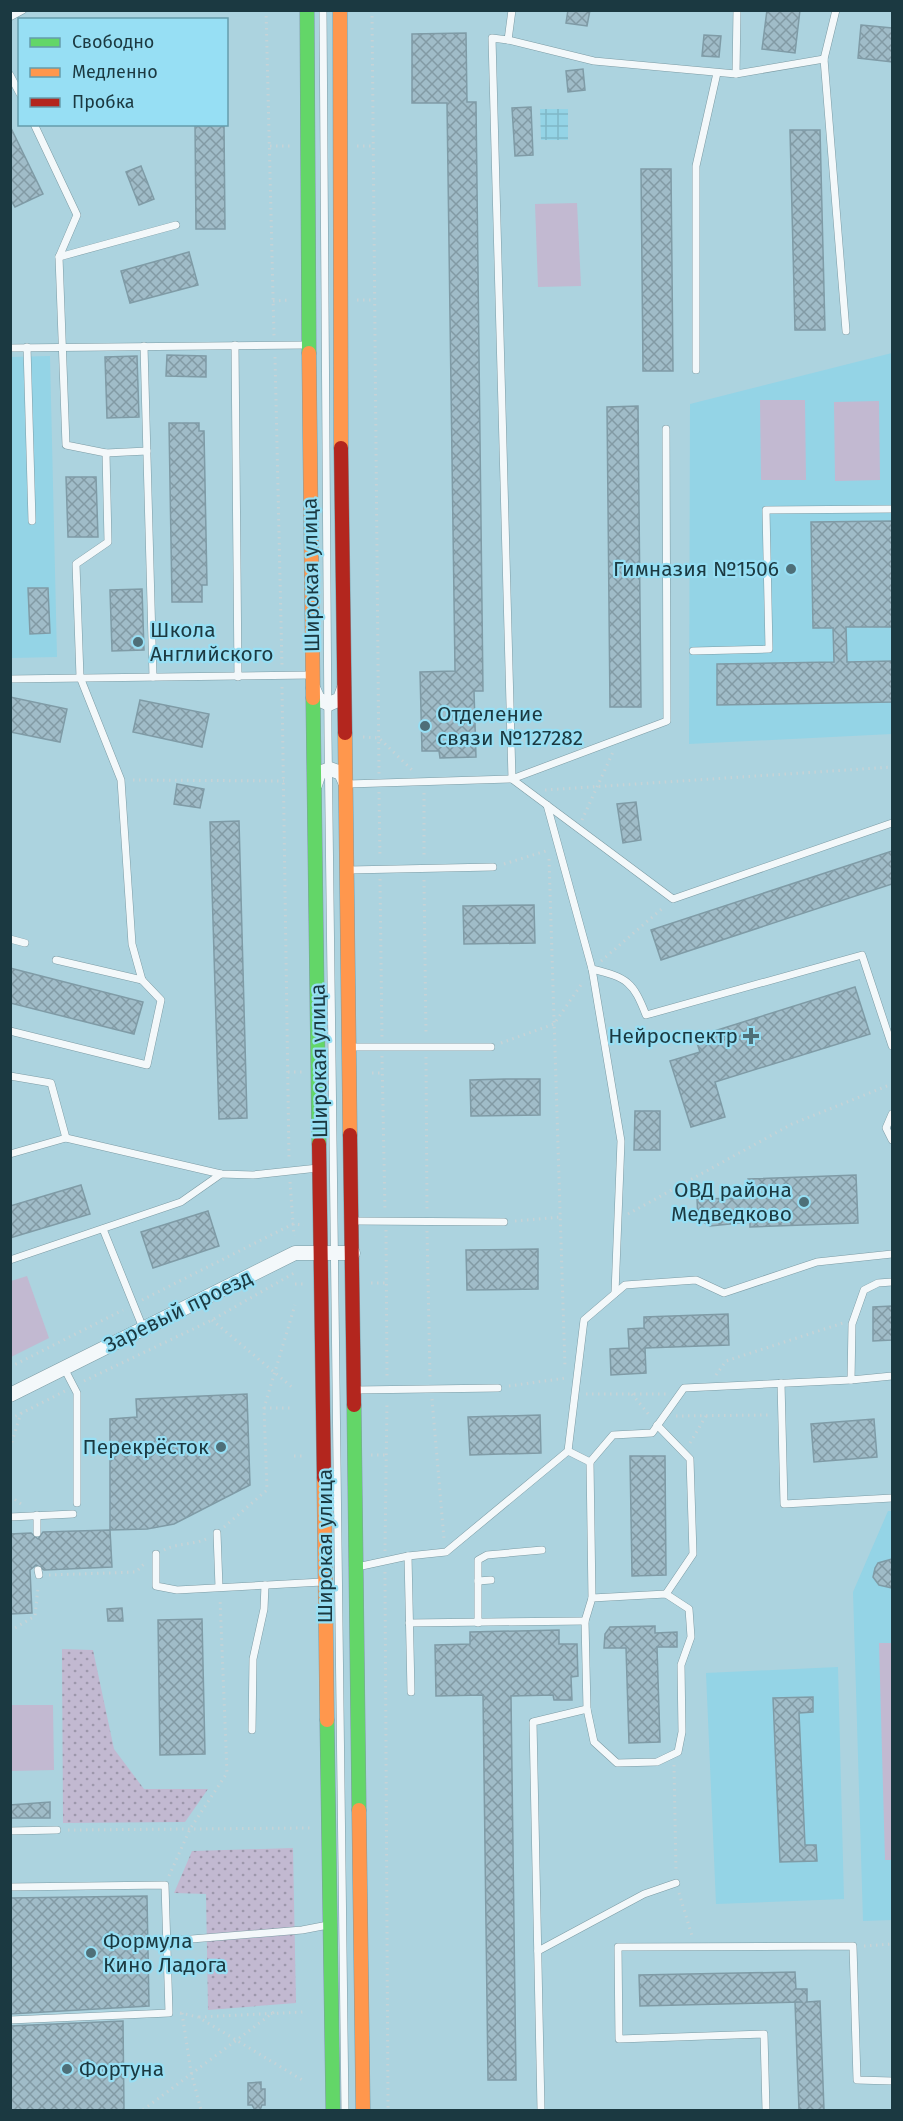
<svg xmlns="http://www.w3.org/2000/svg" width="903" height="2121" viewBox="0 0 903 2121" font-family="'Fira Sans',sans-serif">
<style>
.built{fill:#94d4e6}
.industrial{fill:url(#industrial-grid)}
.grass{fill:url(#grass-dots)}
.green{fill:#c2b9d1}
.building{fill:url(#building-cross-hatch);stroke:#7f9ba6;stroke-width:1.5}
.lines{fill:none;stroke-linecap:round;stroke-linejoin:round}
.lane-casing{stroke:#7c9ba4;stroke-width:8}
.street-casing{stroke:#7c9ba4;stroke-width:15}
.fast-casing{stroke:#7c9ba4;stroke-width:15}
.slow-casing{stroke:#7c9ba4;stroke-width:15}
.jam-casing{stroke:#7c9ba4;stroke-width:15}
.path{stroke:#c6d3d7;stroke-width:3;stroke-dasharray:1.5 4.5;stroke-linecap:butt}
.lane{stroke:#f3f8fa;stroke-width:7}
.street{stroke:#f3f8fa;stroke-width:14}
.fast{stroke:#63d668;stroke-width:14}
.slow{stroke:#ff974d;stroke-width:14}
.jam{stroke:#b3261e;stroke-width:14}
.poi-dot{fill:#4e6f78;stroke:#97dff4;stroke-width:2}
.labels{text-anchor:middle;dominant-baseline:central;stroke-width:4.5;stroke-linejoin:round;paint-order:stroke}
.poi-label{font-size:21px;fill:#1b3941;stroke:#97dff4;text-anchor:end}
.street-label{font-size:21px;fill:#1b3941;stroke:#97dff4}
</style>
<defs>
<pattern id="industrial-grid" width="8" height="8" patternUnits="userSpaceOnUse" patternTransform="scale(1.5)"><rect width="8" height="8" fill="#94d4e6"/><path d="M0 4h8M4 0v8" fill="none" stroke="#7fb7c6"/></pattern>
<pattern id="grass-dots" width="8" height="8" patternUnits="userSpaceOnUse" patternTransform="scale(1.5)"><rect width="8" height="8" fill="#c2b9d1"/><path d="M2 2h.1M6 6h.1" fill="none" stroke="#9d97ab" stroke-width="1.8" stroke-linecap="round"/></pattern>
<pattern id="building-cross-hatch" width="8" height="8" patternUnits="userSpaceOnUse" patternTransform="scale(1.5)"><rect width="8" height="8" fill="#a0bcc8"/><path d="M0 0l8 8M0 8l8-8" fill="none" stroke="#829aa4"/></pattern>
</defs>
<rect width="100%" height="100%" fill="#acd3df"/>
<g class="built">
<path d="M892,353V734L689,744L690,404Z"/>
<path d="M50,356L57,657L11,658L10,357Z"/>
<path d="M888,1511H892V1920L863,1921L853,1592Z"/>
<path d="M838,1667L844,1899L716,1904L706,1673Z"/>
</g>
<path class="industrial" d="M540,109H568V140H541Z"/>
<g class="grass">
<path d="M62,1649L93,1650L114,1749L144,1789H208L185,1822L63,1823Z"/>
<path d="M293,1848L296,2003L208,2010L206,1894L174,1893L192,1851Z"/>
</g>
<g class="green">
<path d="M577,203L581,286L538,287L535,204Z"/>
<path d="M805,400L806,480H761L760,400Z"/>
<path d="M879,401L880,480L835,481L834,402Z"/>
<path d="M27,1276L49,1338L11,1357V1281Z"/>
<path d="M879,1643H892V1860H885Z"/>
<path d="M11,1705H53L54,1770L11,1771Z"/>
</g>
<g class="building">
<path d="M568,10H590L587,26L566,23Z"/>
<path d="M767,10H800L795,53L762,49Z"/>
<path d="M861,25L892,28V62L858,58Z"/>
<path d="M466,33L467,102H476L483,691H474L476,757L440,758L439,751H422L420,672L455,671L447,103H412V34Z"/>
<path d="M704,35L721,36L719,57L702,56Z"/>
<path d="M583,69L585,90L568,92L566,71Z"/>
<path d="M531,107L533,155L515,156L512,108Z"/>
<path d="M195,124H224L225,229H196Z"/>
<path d="M10,126L43,194L15,207L10,199Z"/>
<path d="M790,130H820L825,330H795Z"/>
<path d="M141,166L154,199L139,205L126,172Z"/>
<path d="M641,169H671L673,371H643Z"/>
<path d="M189,252L198,285L130,303L121,271Z"/>
<path d="M167,355L206,356V377L166,376Z"/>
<path d="M137,356L139,417L107,418L105,357Z"/>
<path d="M638,406L641,707H610L607,407Z"/>
<path d="M169,423H199V431H204L207,585H202V602H172Z"/>
<path d="M66,477H96L98,537H68Z"/>
<path d="M892,521V627H846L847,662L892,661V702L717,705V664L834,662L833,628H813L811,522Z"/>
<path d="M28,588H48L50,633L30,634Z"/>
<path d="M142,589L144,650L112,651L110,590Z"/>
<path d="M10,697L67,709L60,742L10,732Z"/>
<path d="M140,700L209,714L202,747L133,732Z"/>
<path d="M177,784L204,789L200,808L174,804Z"/>
<path d="M636,802L641,840L623,843L617,804Z"/>
<path d="M239,821L247,1118L219,1119L210,822Z"/>
<path d="M892,851V884L661,960L651,930Z"/>
<path d="M534,905L535,943L464,944L463,906Z"/>
<path d="M10,968L143,1002L134,1034L10,1003Z"/>
<path d="M855,987L870,1034L715,1082L725,1117L691,1127L670,1061L700,1052L695,1037Z"/>
<path d="M505,1079H540V1115L471,1116L470,1080Z"/>
<path d="M635,1111H660V1150H634Z"/>
<path d="M856,1175L858,1223L750,1227V1222L710,1226L698,1219L697,1199L749,1198L748,1179Z"/>
<path d="M81,1185L90,1214L10,1238V1206Z"/>
<path d="M208,1211L219,1246L153,1268L141,1232Z"/>
<path d="M538,1249V1289L467,1290L466,1250Z"/>
<path d="M892,1306V1340L873,1341V1307Z"/>
<path d="M728,1314L729,1345L645,1348L646,1373L611,1375L610,1349L629,1348L628,1329L644,1328V1317Z"/>
<path d="M247,1394L250,1485L174,1524L147,1529L110,1530V1419L137,1417L136,1399Z"/>
<path d="M540,1415L541,1453L470,1455L468,1417Z"/>
<path d="M874,1419L877,1457L814,1462L811,1424Z"/>
<path d="M630,1456H665L666,1575L632,1576Z"/>
<path d="M110,1530L112,1567L44,1570L36,1565L30,1570L32,1613L10,1614V1534L31,1533L38,1539L43,1532Z"/>
<path d="M892,1559V1588L879,1585L873,1577L875,1568L878,1563Z"/>
<path d="M122,1608L123,1621H108L107,1609Z"/>
<path d="M202,1619L205,1754L160,1755L158,1620Z"/>
<path d="M655,1626V1633L677,1632V1647H657L660,1742L629,1743L626,1648H604L605,1634L610,1627Z"/>
<path d="M559,1630V1644H577L578,1676L571,1677L572,1700H554L553,1695L511,1696L516,2080H488L483,1695L436,1696L435,1645L470,1644V1632Z"/>
<path d="M813,1697V1712L799,1713L805,1845H816L817,1861L780,1862L773,1698Z"/>
<path d="M50,1802V1818H10V1805Z"/>
<path d="M147,1896L149,2006L10,2014V1898Z"/>
<path d="M795,1972L796,1989H807V2002L820,2001L824,2110H799L795,2002H802L640,2006L639,1975Z"/>
<path d="M123,2021L124,2110H10V2026Z"/>
<path d="M261,2082V2089H265V2105H262L260,2110H255L252,2105H248V2083Z"/>
</g>
<g class="lines">
<g class="lane-casing">
<g id="lane">
<path d="M323,10L328,735L345,2110"/>
<path d="M512,10L508,40L492,38L512,779L673,899L892,823"/>
<path d="M836,10L824,59L846,331"/>
<path d="M10,17L23,10"/>
<path d="M508,40L594,61L736,74L824,59"/>
<path d="M736,74L737,10"/>
<path d="M10,75L20,94"/>
<path d="M59,257L176,225"/>
<path d="M235,345L238,677"/>
<path d="M144,346L153,677"/>
<path d="M27,347L32,521"/>
<path d="M10,348L306,345"/>
<path d="M696,370V166L717,73"/>
<path d="M106,453L147,451"/>
<path d="M693,651L769,649L766,510L892,509"/>
<path d="M10,679L311,675"/>
<path d="M348,784L512,779L667,721L666,429"/>
<path d="M547,805L592,969C628,978 633,982 646,1015L862,955L892,1046"/>
<path d="M349,870L493,867"/>
<path d="M10,939L25,943"/>
<path d="M56,960L142,980"/>
<path d="M592,969L621,1141L615,1293"/>
<path d="M10,1031L147,1065L161,1000L142,980L132,944L121,780L80,677L76,564L108,542L106,453L66,445L59,257L77,215L34,124"/>
<path d="M350,1047H491"/>
<path d="M10,1076L51,1083L66,1138"/>
<path d="M892,1114L886,1128L892,1140"/>
<path d="M10,1154L66,1138L221,1174L253,1175L318,1168"/>
<path d="M354,1221L504,1222"/>
<path d="M103,1229L143,1328"/>
<path d="M10,1260L181,1202L221,1174"/>
<path d="M892,1282L878,1283L864,1290L852,1324L851,1380L892,1376"/>
<path d="M64,1368L77,1393V1503"/>
<path d="M781,1383L784,1504L892,1498"/>
<path d="M356,1390L498,1388"/>
<path d="M657,1425L690,1459L693,1554L666,1594"/>
<path d="M568,1451L590,1462L613,1435L652,1433L684,1388L851,1380"/>
<path d="M590,1462L592,1598"/>
<path d="M37,1515V1533"/>
<path d="M10,1517L73,1514"/>
<path d="M217,1533L219,1587"/>
<path d="M156,1554V1586L177,1590L322,1582"/>
<path d="M408,1556L411,1692"/>
<path d="M357,1567L408,1556L446,1552L568,1451L584,1320L625,1285L696,1280L724,1293L817,1262L892,1254"/>
<path d="M38,1570L39,1575"/>
<path d="M478,1581L491,1580"/>
<path d="M666,1594L689,1609L691,1637L681,1665L682,1732L678,1752L657,1762L617,1763L594,1742L587,1709L585,1621L592,1598Z"/>
<path d="M409,1623L585,1621"/>
<path d="M478,1623V1560L487,1555L542,1550"/>
<path d="M252,1730L253,1659L264,1609L265,1585"/>
<path d="M10,1831L57,1830"/>
<path d="M10,1887L165,1885L169,2013L10,2020"/>
<path d="M167,1941L302,1930L328,1925"/>
<path d="M538,1951L644,1894L676,1883"/>
<path d="M541,2110L533,1722L587,1709"/>
<path d="M766,2110L764,2034L619,2039L618,1947L853,1946L857,2080L892,2081"/>
</g>
</g>
<g class="street-casing">
<g id="street">
<path d="M313,688L318,699L329,704L340,699L344,688"/>
<path d="M315,785L319,773L330,769L341,773L345,782"/>
<path d="M10,1395L295,1253H353"/>
</g>
</g>
<g class="fast-casing">
<g id="fast">
<path d="M307,10L309,353"/>
<path d="M313,698L319,1144"/>
<path d="M354,1405L359,1810"/>
<path d="M327,1720L333,2110"/>
</g>
</g>
<g class="slow-casing">
<g id="slow">
<path d="M340,10L341,448"/>
<path d="M309,353L313,698"/>
<path d="M345,733L350,1135"/>
<path d="M324,1478L327,1720"/>
<path d="M359,1810L363,2110"/>
</g>
</g>
<g class="jam-casing">
<g id="jam">
<path d="M341,448L345,733"/>
<path d="M350,1135L354,1405"/>
<path d="M319,1144L324,1478"/>
</g>
</g>
<g class="path">
<path d="M266,10L274,336"/>
<path d="M372,10L379,774"/>
<path d="M270,146H292"/>
<path d="M357,146H373"/>
<path d="M357,300H374"/>
<path d="M273,301L290,300"/>
<path d="M275,357L282,666"/>
<path d="M282,687L289,1160"/>
<path d="M363,737L379,738L412,770"/>
<path d="M133,780L284,781"/>
<path d="M545,790L892,767"/>
<path d="M379,792L380,858"/>
<path d="M424,793V858"/>
<path d="M582,820L613,752"/>
<path d="M549,859L565,1368"/>
<path d="M504,864L549,850"/>
<path d="M380,879L382,1038"/>
<path d="M424,880L426,1035"/>
<path d="M601,961L664,907"/>
<path d="M501,1043L554,1024L583,982"/>
<path d="M382,1056L385,1212"/>
<path d="M426,1057L427,1212"/>
<path d="M288,1072H302"/>
<path d="M372,1073H382"/>
<path d="M290,1182L294,1236"/>
<path d="M628,1214L792,1124L892,1084"/>
<path d="M515,1221L561,1217"/>
<path d="M386,1230L387,1380"/>
<path d="M427,1231L430,1377"/>
<path d="M371,1283H386"/>
<path d="M295,1284H306"/>
<path d="M142,1300L293,1224L304,1225"/>
<path d="M212,1320L293,1388"/>
<path d="M10,1367L123,1310"/>
<path d="M716,1375L726,1361L843,1323"/>
<path d="M84,1381L212,1320L296,1272"/>
<path d="M509,1386L566,1378"/>
<path d="M586,1394H666"/>
<path d="M632,1394L650,1416"/>
<path d="M432,1399L444,1539"/>
<path d="M264,1408H293"/>
<path d="M676,1416L771,1415"/>
<path d="M10,1419L65,1391"/>
<path d="M690,1443L706,1416"/>
<path d="M10,1448L21,1413"/>
<path d="M371,1455H387"/>
<path d="M294,1456H306"/>
<path d="M10,1496L21,1504"/>
<path d="M224,1527L267,1490L264,1408L295,1305"/>
<path d="M164,1550C177,1543 193,1545 206,1539"/>
<path d="M385,1551L387,1401"/>
<path d="M385,1572L388,2110"/>
<path d="M49,1575L136,1572L144,1564"/>
<path d="M10,1631L35,1616L38,1587"/>
<path d="M674,1765L676,1872"/>
<path d="M68,1830L311,1828"/>
<path d="M169,1876L190,1829L227,1773L220,1598"/>
<path d="M679,1893L692,1936"/>
<path d="M864,1946L892,1944"/>
<path d="M180,2013L198,2017L304,2081"/>
<path d="M182,2013L191,2072L201,2110"/>
<path d="M199,2017L303,2012"/>
<path d="M143,2110L274,2012"/>
</g>
<use href="#lane" class="lane"/>
<use href="#street" class="street"/>
<use href="#fast" class="fast"/>
<use href="#slow" class="slow"/>
<use href="#jam" class="jam"/>
</g>
<g class="poi-dot">
<circle cx="791" cy="569" r="6"/>
<circle cx="138" cy="642" r="6"/>
<circle cx="425" cy="726" r="6"/>
<path d="M748 1027h6v6h6v6h-6v6h-6v-6h-6v-6h6z"/>
<circle cx="804" cy="1202" r="6"/>
<circle cx="221" cy="1447" r="6"/>
<circle cx="91" cy="1953" r="6"/>
<circle cx="67" cy="2069" r="6"/>
</g>
<g class="labels">
<g class="poi-label">
<text x="779" y="569">Гимназия №1506</text>
<text x="150" y="630" text-anchor="start">Школа<tspan x="150" dy="24">Английского</tspan></text>
<text x="437" y="714" text-anchor="start">Отделение<tspan x="437" dy="24">связи №127282</tspan></text>
<text x="738" y="1036">Нейроcпектр</text>
<text x="792" y="1190">ОВД района<tspan x="792" dy="24">Медведково</tspan></text>
<text x="209" y="1447">Перекрёсток</text>
<text x="103" y="1941" text-anchor="start">Формула<tspan x="103" dy="24">Кино Ладога</tspan></text>
<text x="79" y="2069" text-anchor="start">Фортуна</text>
</g>
<g class="street-label">
<text transform="translate(311 575) rotate(-91)">Широкая улица</text>
<text transform="translate(319 1061) rotate(-91)">Широкая улица</text>
<text transform="translate(178 1311) rotate(-26)">Заревый проезд</text>
<text transform="translate(325 1546) rotate(-90)">Широкая улица</text>
</g>
</g>
<rect width="903" height="2121" fill="none" stroke="#1b3941" stroke-width="24"/>
<rect x="18" y="18" width="210" height="108" fill="#97dff4" stroke="#659dac" stroke-width="1.5"/>
<rect x="30" y="38" width="30" height="9" fill="#63d668" stroke="#659dac" stroke-width="1.5"/>
<text x="72" y="48" font-size="18" fill="#1b3941">Свободно</text>
<rect x="30" y="68" width="30" height="9" fill="#ff974d" stroke="#659dac" stroke-width="1.5"/>
<text x="72" y="78" font-size="18" fill="#1b3941">Медленно</text>
<rect x="30" y="98" width="30" height="9" fill="#b3261e" stroke="#659dac" stroke-width="1.5"/>
<text x="72" y="108" font-size="18" fill="#1b3941">Пробка</text>
</svg>
